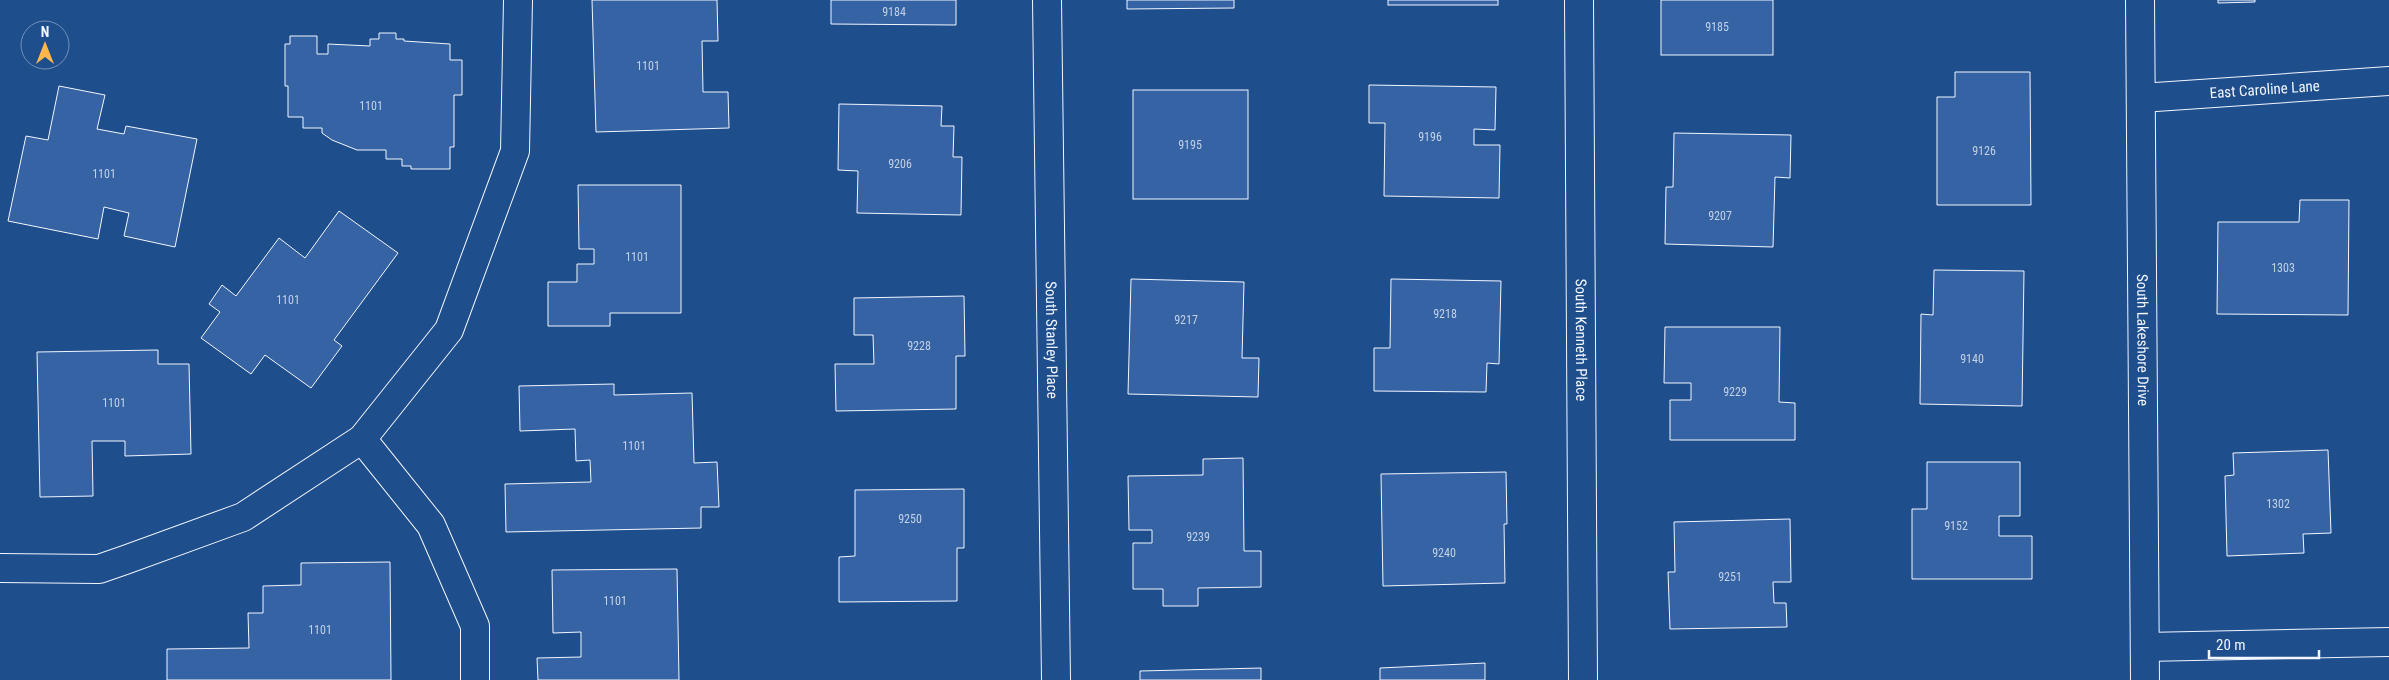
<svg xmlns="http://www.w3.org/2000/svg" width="2389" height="680" viewBox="0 0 2389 680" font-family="'Roboto Condensed',sans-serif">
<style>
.building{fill:#3563a3;stroke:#f2f6ff}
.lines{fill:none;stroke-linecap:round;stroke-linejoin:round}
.minor-casing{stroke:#f2f6ff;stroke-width:30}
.minor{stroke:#1f4e8c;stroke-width:28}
.labels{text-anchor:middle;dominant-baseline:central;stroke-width:4;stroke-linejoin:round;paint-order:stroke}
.number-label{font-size:12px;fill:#c3d1e8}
.street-label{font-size:15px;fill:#f2f6ff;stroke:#1f4e8c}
</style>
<rect width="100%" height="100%" fill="#1f4e8c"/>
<g class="building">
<path d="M592,0H717L718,41H702L703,92H728L729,128L596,132Z"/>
<path d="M831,0H956V25L831,24Z"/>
<path d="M1127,0H1234V8L1127,9Z"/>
<rect x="1388" y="0" width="110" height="5"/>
<rect x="1661" y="0" width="112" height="55"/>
<path d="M2218,0H2255V2L2218,3Z"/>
<path d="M379,33H396V39H404V41L450,44V60H462V95H454V147H450V169H411V166H402V159H386V150H357L332,140L322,133V128H303V117H288V86H285V44H290V36H317V54H328V44L370,46V39H379Z"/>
<path d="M1955,72H2030L2031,205H1937V97H1955Z"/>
<path d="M1369,85L1496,87L1495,130L1474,129V145H1500L1499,198L1384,196L1385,123H1369Z"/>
<path d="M59,86L105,95L97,129L124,134L126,126L197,139L175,247L124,236L129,213L104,207L98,239L8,221L26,136L48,140Z"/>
<rect x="1133" y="90" width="115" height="109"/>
<path d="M839,104L942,106L941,126H954L953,157H962L961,215L857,213L858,171L838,170Z"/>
<path d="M1674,133L1791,135L1790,178L1775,177L1773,247L1665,244L1666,187H1673Z"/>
<path d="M578,185H681V313H610V326H548V282H577V264H594V249H579Z"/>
<path d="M2300,200H2349L2348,315L2217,314L2218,222H2299Z"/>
<path d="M339,211L398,253L334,340L342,346L311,388L265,355L251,374L201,338L220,312L209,304L222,285L236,296L279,238L305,258Z"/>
<path d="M1934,270L2024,271L2022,406L1920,404L1921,314L1933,315Z"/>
<path d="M1131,279L1244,282L1242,358H1259L1258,397L1128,394Z"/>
<path d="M1391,279L1501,281L1499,364L1487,363L1486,392L1374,391V348H1390Z"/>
<path d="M964,296L965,356H956V409L836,411L835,364H874L873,335H854V298Z"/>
<path d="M1665,327H1780L1779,402L1795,403V440H1670V400H1691V383H1664Z"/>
<path d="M158,350V364H189L191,454L125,456V441H92L93,496L40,497L37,352Z"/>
<path d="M614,384V395L692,393L694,463L717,462L719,507H701V528L506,532L505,484L591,482L590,460L576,461L575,429L520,431L519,386Z"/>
<path d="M2328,450L2331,533L2303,534L2304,553L2227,556L2225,476L2234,475L2233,453Z"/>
<path d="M1243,458L1244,551H1261V587L1198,588V606H1163V589H1133V543H1152V530H1129L1128,476L1203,475V459Z"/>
<path d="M1927,462H2020V516H1999V536H2032V579H1912V509H1927Z"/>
<path d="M1506,472L1507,524H1504L1505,583L1383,586L1381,474Z"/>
<path d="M964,489V548H957V601L839,602V557L855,556V490Z"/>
<path d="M1790,519L1791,582H1773L1774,603H1786L1787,627L1670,629L1668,572H1675L1674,522Z"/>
<path d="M390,562L391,680H167V649L249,648L248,613H263V586L301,585V563Z"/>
<path d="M677,569L679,680H538L537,658L581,657V632L553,633L552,570Z"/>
<path d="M1485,663V680H1380V668Z"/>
<path d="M1261,668V680H1140V671Z"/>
</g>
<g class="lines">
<g class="minor-casing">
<g id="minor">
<path id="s1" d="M1047,0L1056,680"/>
<path id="s2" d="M1579,0L1583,680"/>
<path id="s3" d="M2140,0L2145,680"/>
<path id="s4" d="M2141,98L2389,81"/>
<path d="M362,439L431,525L475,626V680"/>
<path d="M0,568L99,569L125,560L243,517L362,439L449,330L515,151L518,0"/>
<path d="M2145,647L2389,642"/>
</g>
</g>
<use href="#minor" class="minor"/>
</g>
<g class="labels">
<g class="number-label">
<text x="894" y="12">9184</text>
<text x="1717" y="27">9185</text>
<text x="648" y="66">1101</text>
<text x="371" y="106">1101</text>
<text x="1430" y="137">9196</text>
<text x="1190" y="145">9195</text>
<text x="1984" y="151">9126</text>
<text x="900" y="164">9206</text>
<text x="104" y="174">1101</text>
<text x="1720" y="216">9207</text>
<text x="637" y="257">1101</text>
<text x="2283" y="268">1303</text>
<text x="288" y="300">1101</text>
<text x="1445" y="314">9218</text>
<text x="1186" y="320">9217</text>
<text x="919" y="346">9228</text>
<text x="1972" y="359">9140</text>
<text x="1735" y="392">9229</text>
<text x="114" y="403">1101</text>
<text x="634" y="446">1101</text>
<text x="2278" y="504">1302</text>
<text x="910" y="519">9250</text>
<text x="1956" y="526">9152</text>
<text x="1198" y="537">9239</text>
<text x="1444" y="553">9240</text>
<text x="1730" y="577">9251</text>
<text x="615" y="601">1101</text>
<text x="320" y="630">1101</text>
</g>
<g class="street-label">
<text stroke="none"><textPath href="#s4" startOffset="124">East Caroline Lane</textPath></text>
<text stroke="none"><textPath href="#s1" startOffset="340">South Stanley Place</textPath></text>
<text stroke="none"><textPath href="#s2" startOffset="340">South Kenneth Place</textPath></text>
<text stroke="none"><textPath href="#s3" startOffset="340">South Lakeshore Drive</textPath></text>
</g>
</g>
<g transform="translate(45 45)"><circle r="24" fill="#1f4e8c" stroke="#7391ba"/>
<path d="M0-4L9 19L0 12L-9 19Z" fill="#ffb74d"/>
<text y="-8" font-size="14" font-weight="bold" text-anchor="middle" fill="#f2f6ff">N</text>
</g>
<path d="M2209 650v8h110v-8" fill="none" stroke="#f2f6ff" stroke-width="2.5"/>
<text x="2216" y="650" font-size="15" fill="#f2f6ff" stroke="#1f4e8c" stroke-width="4" paint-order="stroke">20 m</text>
</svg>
